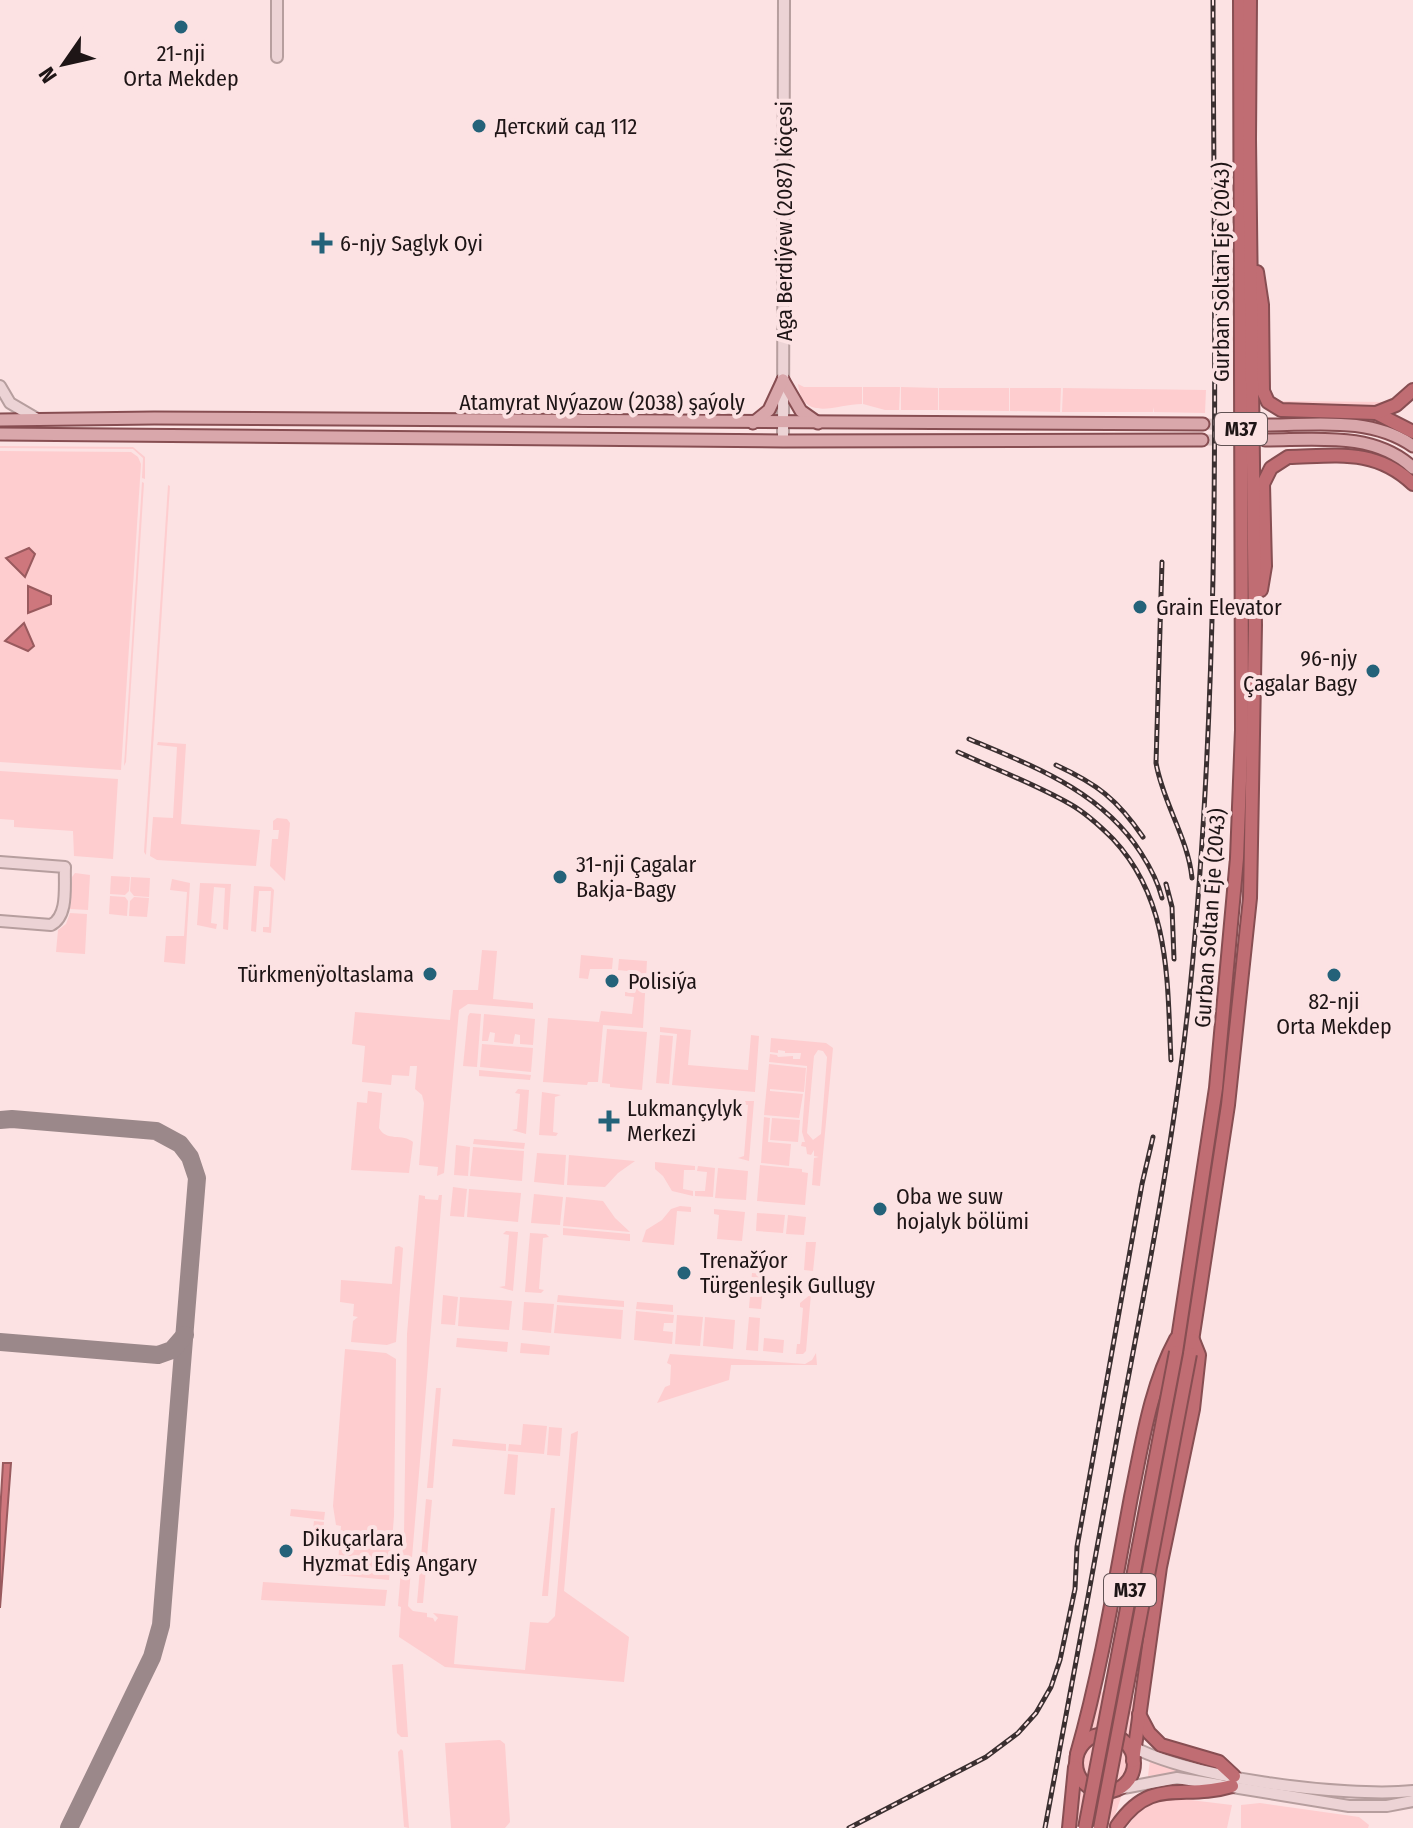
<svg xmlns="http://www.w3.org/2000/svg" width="1413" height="1828" viewBox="0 0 1413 1828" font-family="'Fira Sans Condensed',sans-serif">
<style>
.green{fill:#fecdcf;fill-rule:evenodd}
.water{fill:#ce777d;stroke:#995a5e;stroke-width:2}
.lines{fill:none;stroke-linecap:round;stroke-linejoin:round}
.taxiway{stroke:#9b888a;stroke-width:18}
.primary-tunnel{stroke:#dbc3c4;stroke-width:11;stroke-dasharray:11 5.5;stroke-linecap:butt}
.secondary-casing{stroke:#b69e9e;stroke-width:14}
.primary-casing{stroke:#874e52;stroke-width:15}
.highway-casing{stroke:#874e52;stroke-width:16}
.secondary{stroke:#ecd3d5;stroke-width:10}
.primary{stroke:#d9a7ab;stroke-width:11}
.highway{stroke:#c06d73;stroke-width:12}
.rail-casing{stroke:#3a2f30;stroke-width:5}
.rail{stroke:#fce2e3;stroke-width:2;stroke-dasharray:6;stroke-linecap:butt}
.highway-bridge-casing{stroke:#874e52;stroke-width:16;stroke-linecap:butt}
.highway-bridge{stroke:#c06d73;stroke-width:12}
.poi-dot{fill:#246279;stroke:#fce2e3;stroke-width:3}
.labels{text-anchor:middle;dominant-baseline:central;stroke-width:8;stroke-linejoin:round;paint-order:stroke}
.shield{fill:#fce2e3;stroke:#615254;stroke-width:2}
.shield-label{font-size:20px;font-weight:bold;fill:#1e1516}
.poi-label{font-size:22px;fill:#1e1516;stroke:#fce2e3;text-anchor:start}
.street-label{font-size:22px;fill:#1e1516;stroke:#fce2e3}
</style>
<rect width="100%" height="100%" fill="#fce2e3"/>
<g class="green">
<path d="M798,384L804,387H862V404C836,404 803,423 798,384Z"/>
<path d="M863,387H900L899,410H885L863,404Z"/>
<path d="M901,387L938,388V410H901Z"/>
<path d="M939,388H1009V411L939,410Z"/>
<path d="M1010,388H1061L1060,412L1010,411Z"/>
<path d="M1063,388L1206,390L1205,413L1154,412L1153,407V412H1062Z"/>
<path d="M1274,398L1280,401L1387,402L1367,408L1286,405Z"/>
<path d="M0,446L133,447L145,457V479L142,478L143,458L133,449L0,448Z"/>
<path d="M0,451L131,452L138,457L141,464L121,770L0,762Z"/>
<path d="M142,482L144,483L126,762L124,766Z"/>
<path d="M168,485L170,486L146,855L144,852Z"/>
<path d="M158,742L186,744L181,824L260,830L256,866L157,860L150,856L153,817L173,818L177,747L157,745Z"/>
<path d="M0,771L118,779L113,859L74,856L73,831L14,827V820L0,819Z"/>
<path d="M277,818L287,819L290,823L285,881L270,866L272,839H278L279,830H273V821Z"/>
<path d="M75,873L90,875L88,910L70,909L72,877Z"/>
<path d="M111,876L130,877L129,891L125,895L110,894Z"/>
<path d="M131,877L150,878L149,897L134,896L130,891Z"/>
<path d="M172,879L190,883L185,964L164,962L166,936H184L187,892L170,890Z"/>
<path d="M200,883L231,884L228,930L223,929L225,888L214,887L211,923L217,924L216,929L197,925Z"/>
<path d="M254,886L271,887L274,890L271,933L263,932V927H269L271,891H259L256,932L251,931Z"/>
<path d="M110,896L125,897L128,901L127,916L109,914Z"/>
<path d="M134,897L149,898L147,917L129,916L130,901Z"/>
<path d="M70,913L87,914L85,954L56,952L58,930L66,924Z"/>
<path d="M482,950L497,951L493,999L533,1003V1009L468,1004L459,1010L444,1173L437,1176L438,1167L419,1165L424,1103L422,1095L415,1089L417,1066H410L409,1076L392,1075L391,1085L362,1082L365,1046L352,1044L355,1012L450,1020L453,990H478Z"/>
<path d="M581,955L613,958L612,969H590L588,979L579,978Z"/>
<path d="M619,959L647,961L643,1028L603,1025L598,1082H588L587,1085L543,1082L548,1018L599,1022L601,1011L632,1014L634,997L625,996V992L635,993L640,980H636L637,972L618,970Z"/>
<path d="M470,1013L481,1014L477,1067L463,1066L468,1016Z"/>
<path d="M484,1014L535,1019L533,1045L520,1044V1035L515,1034L513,1044L494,1042L495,1033L490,1032L488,1041H482Z"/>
<path d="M660,1027L691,1030L688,1065L748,1070L751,1035L759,1036L755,1092L672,1085L677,1034L660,1032Z"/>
<path d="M607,1029L647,1032L642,1090L610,1087V1084L602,1083Z"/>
<path d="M660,1035L673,1036L669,1084L656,1083Z"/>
<path d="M771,1038L826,1043L833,1048L820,1186L812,1185L814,1158L819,1157L814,1156V1150L811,1155L807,1154L806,1147L801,1146L802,1142H805L802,1132L807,1066L769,1062L770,1054L777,1055L778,1057L793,1056V1059H800L801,1053H785V1051L778,1050V1053L770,1052ZM818,1050L823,1051L827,1057L821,1134L813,1140L807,1133L814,1056Z"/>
<path d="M482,1044L533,1048L531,1072L480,1067Z"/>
<path d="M769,1064L806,1068L804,1092L770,1089V1091L803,1094L799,1118L764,1115Z"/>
<path d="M479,1070L531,1075L530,1080L479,1076Z"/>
<path d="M518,1089L529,1090L526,1134L512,1130L517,1129L520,1094L515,1093Z"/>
<path d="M368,1091L382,1093L379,1128C386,1142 403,1133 413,1142L409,1173L351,1170L357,1102L367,1103Z"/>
<path d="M542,1092L561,1095L555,1097L553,1132L558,1133L556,1136L539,1135Z"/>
<path d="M745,1101H754L749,1161L738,1158L744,1156L748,1105L743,1104Z"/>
<path d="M764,1117L770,1118L768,1142L791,1144L789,1166L761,1163Z"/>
<path d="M772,1118L800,1120L798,1142L770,1140Z"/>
<path d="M474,1139L525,1143L524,1149L473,1144Z"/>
<path d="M456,1145L470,1147L468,1176L454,1175Z"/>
<path d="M473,1147L524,1151L522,1181L470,1176Z"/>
<path d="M537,1153L566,1155L564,1185L534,1182Z"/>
<path d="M569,1155L635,1161L618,1173L605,1187L567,1185Z"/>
<path d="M655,1162L695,1166V1170H684L683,1189L693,1191V1196L672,1191L663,1176L655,1169Z"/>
<path d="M760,1165L802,1169V1172L808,1173L805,1205L757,1201Z"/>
<path d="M698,1166L715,1168L713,1197L695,1196V1191H705L707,1172L697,1171Z"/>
<path d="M718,1168L748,1171L746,1200L715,1198Z"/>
<path d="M453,1187L467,1189L464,1217L450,1216Z"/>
<path d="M469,1189L521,1193L518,1222L467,1217Z"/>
<path d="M534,1194L563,1197L560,1225L531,1223Z"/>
<path d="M419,1195L425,1196V1199L438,1200L439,1195H442L408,1606L413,1611L427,1613V1617L433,1618L435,1622L438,1618L433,1613L458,1616L454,1664L525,1670L530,1622L548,1623L555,1616L571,1434L578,1431L564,1591L629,1637L624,1682L445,1667L399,1637L401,1607L398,1606L404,1535L407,1334Z"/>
<path d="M566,1197L603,1201L615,1218L630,1232L563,1226Z"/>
<path d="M680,1206L691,1207V1212L677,1211L674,1245L642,1242L646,1230L662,1220L671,1209Z"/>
<path d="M714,1209L745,1212L742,1241L717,1239L719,1215L714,1214Z"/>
<path d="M757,1213L785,1215L783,1233L756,1231Z"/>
<path d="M788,1215L806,1217L804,1235L786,1234Z"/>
<path d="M563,1228L630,1234V1241L563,1235Z"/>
<path d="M506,1231L518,1232L513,1291L499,1287L505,1286L509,1235L503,1234Z"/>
<path d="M530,1233L546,1234L549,1237L543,1238L539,1289L544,1290L541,1293L525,1292Z"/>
<path d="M806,1242H816L813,1271L804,1270Z"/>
<path d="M399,1246L403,1248L396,1342L387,1345L351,1342L353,1321L358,1317L353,1316L354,1304L340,1302L341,1280L392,1284L395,1247Z"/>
<path d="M752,1273L764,1274L761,1309L749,1308Z"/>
<path d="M811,1294L806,1351L803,1354H796L797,1344H800L803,1308L800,1307V1303Z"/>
<path d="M443,1295L458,1297L455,1325L441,1324Z"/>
<path d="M558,1295L624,1301V1307L557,1302Z"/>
<path d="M460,1297L512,1301L509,1330L458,1326Z"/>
<path d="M524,1302L554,1304L551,1333L522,1330Z"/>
<path d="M637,1302L673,1305V1312L636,1309Z"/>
<path d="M557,1305L623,1310L621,1339L554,1333Z"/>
<path d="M636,1311L674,1315L673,1323H664L663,1331L673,1332L672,1344L634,1340Z"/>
<path d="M677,1315L703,1317L700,1346L675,1344Z"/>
<path d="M705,1317L735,1320L733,1349L703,1346Z"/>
<path d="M749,1317L760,1318L758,1351L746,1350Z"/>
<path d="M457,1338L508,1342L507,1352L456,1347Z"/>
<path d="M764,1338L784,1340L783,1353L763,1351Z"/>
<path d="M521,1343L550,1346L549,1355L520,1353Z"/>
<path d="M345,1349L386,1353L396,1359L394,1516L389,1580L337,1575L341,1526L336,1525L333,1506Z"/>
<path d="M816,1353L817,1365H731L729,1380L657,1403L665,1387L670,1385L671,1365L667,1363L670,1354L805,1364L812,1360Z"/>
<path d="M436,1388H441L433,1488H427Z"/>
<path d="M523,1424L547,1426L544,1454L508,1451L509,1444L521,1445Z"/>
<path d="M549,1427L562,1428L560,1456L547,1455Z"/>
<path d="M453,1439L506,1444V1451L452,1446Z"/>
<path d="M508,1454L518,1455L515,1495L504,1494Z"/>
<path d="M426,1499L432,1500L423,1603H417Z"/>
<path d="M551,1508H555L548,1596H542Z"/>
<path d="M291,1509L325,1512L324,1520L290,1516Z"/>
<path d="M314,1521L324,1522L322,1548L311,1547Z"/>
<path d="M263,1582L387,1590L385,1606L261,1600Z"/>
<path d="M403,1664L408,1737H401L397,1733L392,1665Z"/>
<path d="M1099,1691L1136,1698L1133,1738C1117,1728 1106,1720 1088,1731Z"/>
<path d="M500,1740L505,1744L510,1822L505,1828H451L445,1743Z"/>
<circle cx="1105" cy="1763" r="22"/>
<path d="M401,1749L403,1751L409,1828L404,1827L398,1752Z"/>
<path d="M1150,1760L1179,1771L1180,1773L1148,1776Z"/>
<path d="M1076,1788C1091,1801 1104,1803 1122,1794L1111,1828L1074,1827Z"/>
<path d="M1182,1799L1232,1805L1227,1828H1127C1139,1806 1157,1800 1182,1799Z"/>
<path d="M1260,1803L1359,1817L1369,1825L1368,1828H1241V1805Z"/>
</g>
<g class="water">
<path d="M29,548L35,554L25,577L6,558Z"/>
<path d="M28,586L51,596V604L28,613Z"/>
<path d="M24,623L34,646L28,651L5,641Z"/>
<path d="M3,1463H11L0,1608V1514Z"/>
</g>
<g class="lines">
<g class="taxiway">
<path d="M0,1120L12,1119L156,1131L180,1144L190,1157L197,1178L161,1625L152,1657L69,1828"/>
<path d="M0,1342L158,1355L172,1350L185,1335"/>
</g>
<g class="primary-tunnel">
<path d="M1203,424L1249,425"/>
<path d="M1202,440H1249"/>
</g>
<g class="secondary-casing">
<g id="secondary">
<path d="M277,57V0"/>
<path d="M0,386L10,403L39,420"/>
<path d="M783,441L784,0"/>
<path d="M0,862L65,867C64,885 69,916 51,925L0,921"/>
<path d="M1123,1741C1178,1778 1347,1798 1413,1791"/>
<path d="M1118,1789L1177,1778L1349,1806H1387L1413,1801"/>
</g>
</g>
<g class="primary-casing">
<g id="primary">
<path d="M783,380L801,411L818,423"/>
<path d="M0,420L154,418L1203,424"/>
<path d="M753,423L769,410L783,380"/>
<path d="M1266,425C1315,425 1370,416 1413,446"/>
<path d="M0,434L783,441L1202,440"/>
<path d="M1265,440C1314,440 1374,431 1413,468"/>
</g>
</g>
<g class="highway-casing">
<g id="highway">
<path d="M1257,272L1262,305L1263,391L1268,402L1281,410L1376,413L1413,432"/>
<path d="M1376,413L1396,405L1413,390"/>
<path d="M1261,590L1265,566L1263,484L1271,468L1288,457C1337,456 1375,448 1413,484"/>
<path d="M1176,1352L1216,1088L1237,858L1242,730L1240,0"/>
<path d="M1190,1354L1228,1105L1250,898L1255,625L1249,139L1250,0"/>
<path d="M1139,1714L1149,1733L1161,1745L1219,1762L1234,1776"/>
<circle cx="1105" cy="1763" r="29"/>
<path d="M1077,1754C1101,1670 1115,1583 1131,1497C1142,1445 1150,1387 1176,1339"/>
<path d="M1133,1761L1160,1567L1193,1409L1199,1355L1193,1340"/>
<path d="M1117,1826C1152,1775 1182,1801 1232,1786"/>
<path d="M1069,1828L1075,1767"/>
</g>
</g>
<use href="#secondary" class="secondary"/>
<use href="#primary" class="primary"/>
<use href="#highway" class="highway"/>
<g class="rail-casing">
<g id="rail">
<path d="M1162,562L1156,763C1163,803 1188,838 1192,878"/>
<path d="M969,739C1035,767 1101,791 1141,853C1150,867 1158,882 1162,898"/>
<path d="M958,752C995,769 1035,784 1070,804C1086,813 1100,826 1113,839C1171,901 1167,981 1171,1060"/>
<path d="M1056,765C1097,784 1117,799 1143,837"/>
<path d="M1166,884L1172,907L1174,959"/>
<path d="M849,1828L986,1757L1018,1733L1036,1713L1051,1687L1060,1660L1075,1589L1077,1547L1142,1184L1153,1137"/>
<path d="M1045,1828C1072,1685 1098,1543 1124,1400C1150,1264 1176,1127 1190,989C1223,660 1214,330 1213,0"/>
</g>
</g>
<use href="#rail" class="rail"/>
<g class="highway-bridge-casing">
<g id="highway-bridge">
<path d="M1085,1828L1176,1352"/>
<path d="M1100,1828L1190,1354"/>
</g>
</g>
<use href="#highway-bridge" class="highway-bridge"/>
</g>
<g class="poi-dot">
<circle cx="181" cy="27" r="8"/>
<circle cx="479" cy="126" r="8"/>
<path d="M318 231h8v8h8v8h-8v8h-8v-8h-8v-8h8z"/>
<circle cx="1140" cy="607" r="8"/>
<circle cx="1373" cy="671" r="8"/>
<circle cx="560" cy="877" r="8"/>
<circle cx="430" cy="974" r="8"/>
<circle cx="1334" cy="975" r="8"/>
<circle cx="612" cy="981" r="8"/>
<path d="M605 1109h8v8h8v8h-8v8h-8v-8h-8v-8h8z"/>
<circle cx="880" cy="1209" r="8"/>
<circle cx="684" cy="1273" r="8"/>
<circle cx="286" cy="1551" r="8"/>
</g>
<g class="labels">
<g class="shield">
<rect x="1215" y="413" width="52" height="32" rx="6"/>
<rect x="1104" y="1574" width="52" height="32" rx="6"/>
</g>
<g class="shield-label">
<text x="1241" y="429">M37</text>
<text x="1130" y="1590">M37</text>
</g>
<g class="poi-label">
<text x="181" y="53" text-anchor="middle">21-nji<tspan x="181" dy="25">Orta Mekdep</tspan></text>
<text x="495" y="126">Детский сад 112</text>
<text x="340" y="243">6-njy Saglyk Oyi</text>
<text x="1156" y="607">Grain Elevator</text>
<text x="1357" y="658" text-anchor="end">96-njy<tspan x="1357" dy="25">Çagalar Bagy</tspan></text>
<text x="576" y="864">31-nji Çagalar<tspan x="576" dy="25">Bakja-Bagy</tspan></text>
<text x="414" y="974" text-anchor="end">Türkmenÿoltaslama</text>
<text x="628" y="981">Polisiýa</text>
<text x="1334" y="1001" text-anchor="middle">82-nji<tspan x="1334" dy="25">Orta Mekdep</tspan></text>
<text x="627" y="1108">Lukmançylyk<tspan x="627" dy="25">Merkezi</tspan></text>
<text x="896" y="1196">Oba we suw<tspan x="896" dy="25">hojalyk bölümi</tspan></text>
<text x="700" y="1260">Trenažýor<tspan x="700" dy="25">Türgenleşik Gullugy</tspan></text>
<text x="302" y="1538">Dikuçarlara<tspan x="302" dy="25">Hyzmat Ediş Angary</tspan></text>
</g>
<g class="street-label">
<text transform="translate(784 221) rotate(-90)">Aga Berdiýew (2087) köçesi</text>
<text transform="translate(1221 272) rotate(-90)">Gurban Soltan Eje (2043)</text>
<text x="602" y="402">Atamyrat Nyýazow (2038) şaýoly</text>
<text transform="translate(1210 918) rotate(-86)">Gurban Soltan Eje (2043)</text>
</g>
</g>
<g transform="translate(64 64) rotate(236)" stroke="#fce2e3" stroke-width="6" paint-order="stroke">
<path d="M0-6L14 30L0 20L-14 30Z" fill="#1e1516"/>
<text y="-12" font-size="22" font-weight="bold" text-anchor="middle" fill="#1e1516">N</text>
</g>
</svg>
